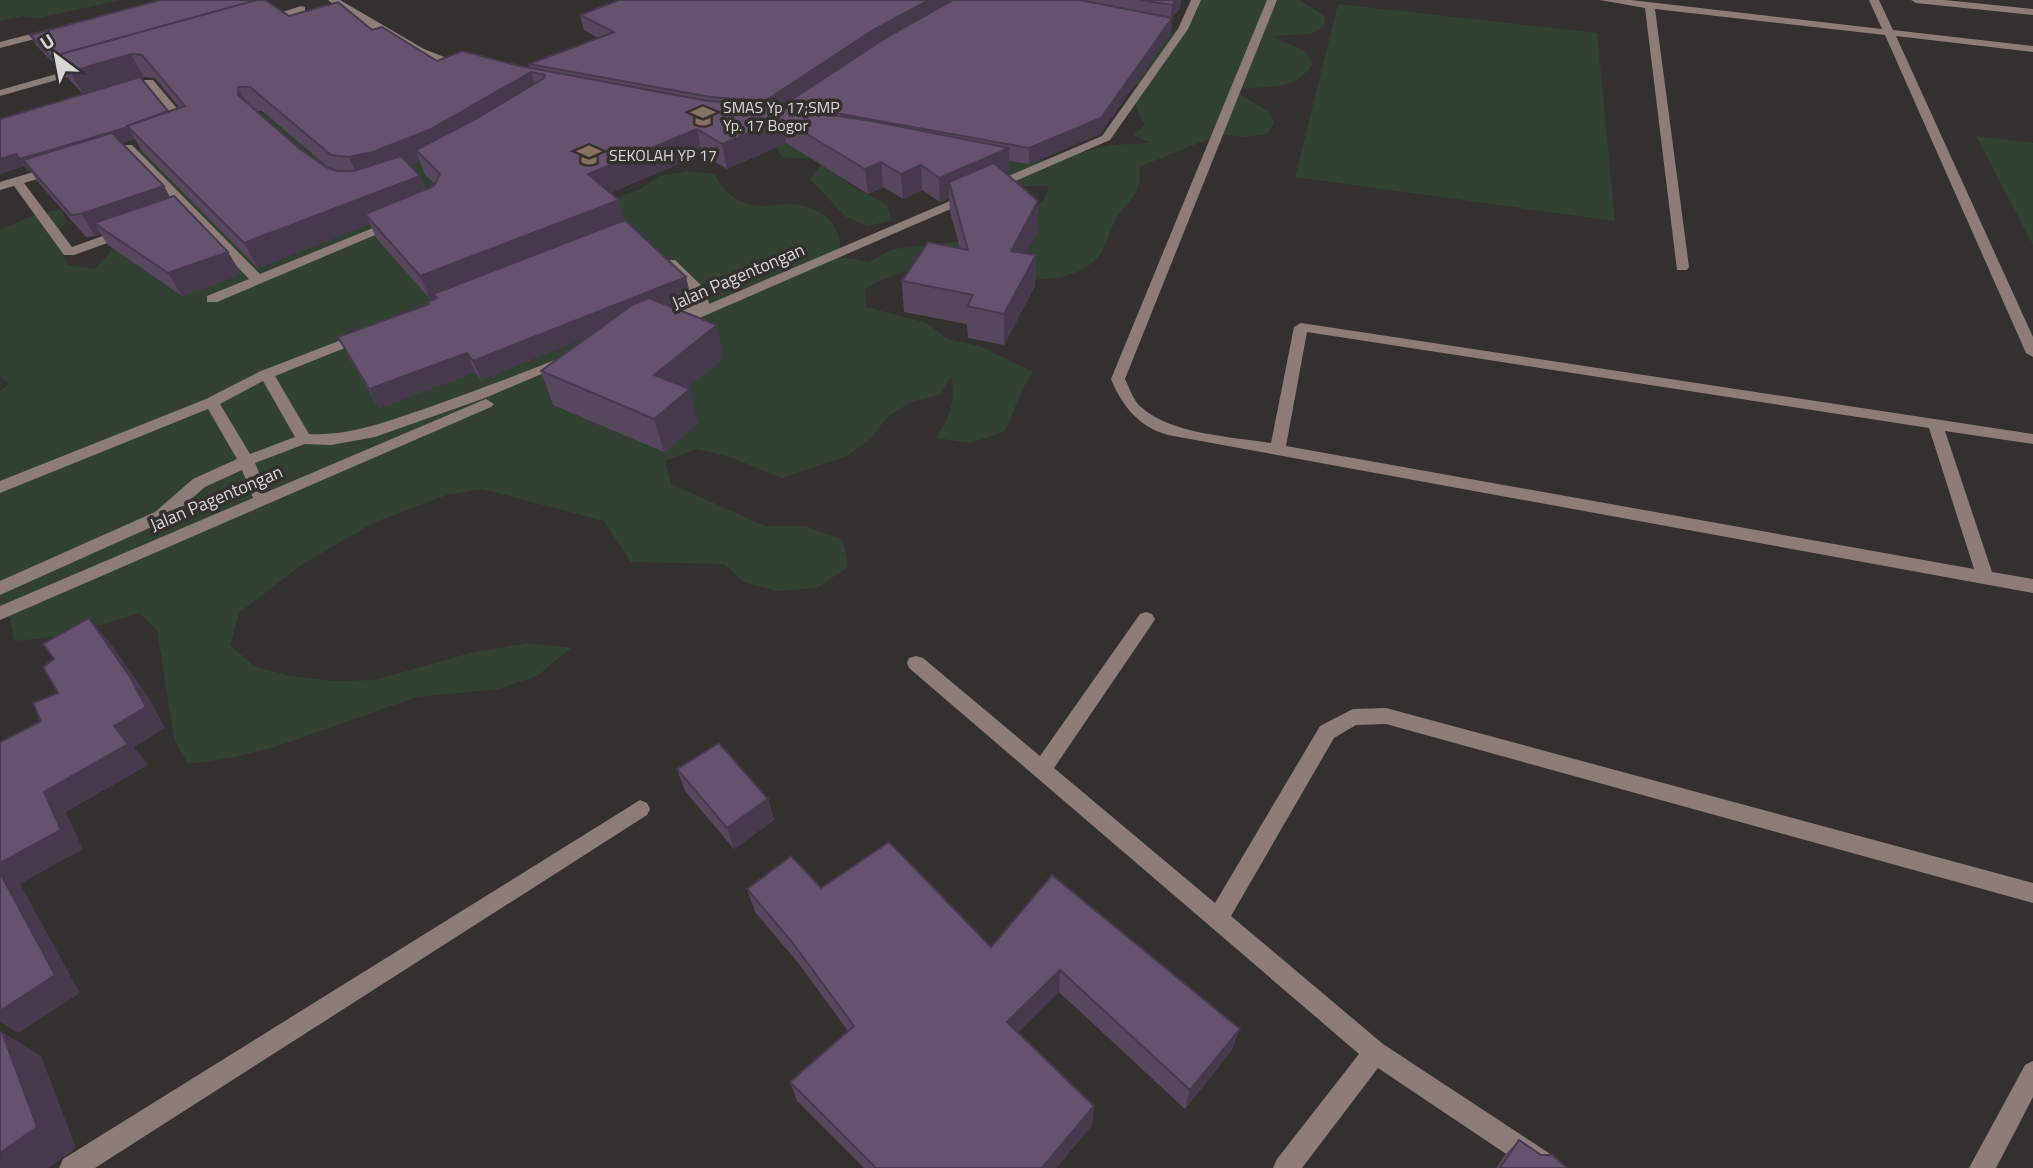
<svg xmlns="http://www.w3.org/2000/svg" width="2033" height="1168" viewBox="0 0 2033 1168" font-family="'Titillium Web',sans-serif">
<style>
.green{fill:#314232}
.lines{fill:none;stroke-linecap:round;stroke-linejoin:round}
.minor{fill:#8e7c78;fill-rule:evenodd}
.wall{fill:#58475f;fill-rule:evenodd}
.shaded-wall{fill:#47394e}
.building{fill:#66526f;stroke:#47394e;stroke-width:2}
.labels{text-anchor:middle;dominant-baseline:central;stroke-width:7;stroke-linejoin:round;paint-order:stroke}
.far-poi-label{font-size:16px;fill:#d8d7d5;stroke:#33302e;text-anchor:start}
.street-label{font-size:18px;fill:#d8d7d5;stroke:#33302e}
</style>
<rect width="100%" height="100%" fill="#33302e"/>
<g class="green">
<path d="M0,0H122L38,18L23,16L0,21Z"/>
<path d="M1202,0H1300L1325,17L1324,27L1311,34L1272,36L1306,52L1313,64C1291,95 1265,84 1232,90L1268,111L1274,123L1267,134L1245,137L1221,134L1139,167C1144,195 1126,200 1114,223C1109,232 1107,244 1101,253C1067,302 965,268 915,270C897,271 880,281 865,289L866,307L927,323L947,339L980,346L1033,372C1020,390 1015,410 1005,431L971,443L936,438C950,417 956,401 951,376L940,395L911,402L887,417L871,439L847,456L782,478L730,457L697,449L665,461L671,484L765,526H805L843,540L848,567L817,588L778,591L745,583L724,564L631,562L604,521L482,489L447,495L373,523L303,564L239,613L230,645L254,666L290,676L331,681L375,680L470,653L527,643L571,648L537,676L498,689L417,697L275,747L231,758L188,764L174,739L157,630L139,613C97,627 59,638 14,641L10,618L0,616V391L9,384L0,376V230L27,218L61,209L66,222L55,238L68,265L95,269L121,239L130,153L329,93L495,83L432,177L613,199L641,189L659,176L687,171L715,174C723,194 743,207 766,206C774,206 784,203 793,204C825,208 842,225 841,257L869,262L893,249L991,238L1044,200L1049,186H1024L1003,196L842,170L848,184L887,205L892,220L868,226L846,217L810,179L830,153L806,159L782,157L774,145L776,133L1033,161L1063,158L1110,145L1150,143L1133,135L1145,125L1138,113L1135,102L1142,91L1134,80L1158,42L1173,33Z"/>
<path d="M1338,4L1597,33L1615,221L1295,177Z"/>
<path d="M1976,136L2033,143V245Z"/>
</g>
<g class="lines">
<g class="minor">
<path d="M328,0H340L424,49L467,66C451,77 345,15 328,0Z"/>
<path d="M1191,0H1201L1188,29L1110,140L697,319L686,317L663,325L656,321L695,304L694,294L665,266V260H675L706,290L709,304L1102,136L1178,29Z"/>
<path d="M1267,0H1277L1125,379C1130,389 1133,400 1141,407C1170,434 1233,437 1271,443L1294,327L1301,323L2033,434V444L1945,431L1992,572L2033,579V593L1168,435C1139,427 1122,406 1111,379ZM1307,332L1929,428L1974,569L1286,446Z"/>
<path d="M1600,0H1631L1882,29L1869,0H1879L1893,30L2033,46V52L1896,36L2033,337V357L2026,353L1885,35L1655,9L1689,267L1687,270H1677L1645,8Z"/>
<path d="M1911,0H1945L2033,9V15L1916,3Z"/>
<path d="M301,6L305,7V11L263,23L258,20Z"/>
<path d="M54,28L59,31L58,33L0,48V42Z"/>
<path d="M88,65L93,68L92,70L0,96V90Z"/>
<path d="M145,80H153L191,125V129H183L147,86L125,93L120,90Z"/>
<path d="M124,145H132L260,274L390,221H400L401,224L217,302H207V296L249,279L124,149Z"/>
<path d="M57,165L63,169L61,172L24,183L72,247L125,228L130,229V235L74,255H64L14,186L0,190V182Z"/>
<path d="M362,332L367,333V339L275,376L309,434C350,436 385,422 424,409C470,393 515,376 560,358L565,356L572,361L485,398L375,437L331,445L305,444L255,463L267,492L481,401L486,399L494,404L491,407L0,620V606L253,498L242,470L205,487L167,520L0,595V581L155,512L193,479L237,459L208,409L0,493V481L206,399L261,371ZM263,381L295,437L250,454L220,404Z"/>
<path d="M1146,612L1152,614L1155,619L1152,624L1054,768L1215,903L1320,726L1353,709L1386,708L2033,883V903L1386,724L1356,725L1334,738L1231,916L1383,1044L1558,1159L1562,1168H1527L1378,1068L1302,1168H1273L1277,1159L1359,1054L909,668L907,663L909,658L916,656L923,658L1040,756L1140,614Z"/>
<path d="M640,800L647,803L650,809L647,815L95,1168H59L63,1159Z"/>
<path d="M2033,1061V1097L1996,1168H1969L2025,1065Z"/>
</g>
</g>
<g class="wall">
<path d="M619,0H1181L1180,8L1172,18L1171,33L1100,134L1029,164L1009,161V173L1006,174L1038,231L1026,253L1036,255L1035,286L1004,345L968,338L967,324L904,312L902,281L960,248L950,212L949,198L940,202L922,190L903,199L883,187L868,194L786,143L727,169L702,154L610,193L624,220L686,277L690,295L666,305L724,358L687,388L698,423L664,452L553,405L541,371L589,336L481,380L475,372L379,408L348,356L338,337L428,304L427,302L431,300L377,239L370,224L258,268L141,150L135,139L122,143L170,197L228,252L241,274L182,296L108,245L101,234L95,236L86,237L38,182L30,170L28,171L24,166L0,174L83,94L69,79L63,70H60L36,45L30,35L289,16L372,30L437,61L520,66L530,68L529,64L598,38L584,30L580,15ZM144,77L155,78L179,107L168,111L141,79ZM257,111H262L328,167L300,149ZM420,162L425,175L435,184L434,186L426,190L420,176L410,166Z"/>
<path d="M677,769L768,799L774,820L734,849L685,791Z"/>
<path d="M1052,875L1232,1050L1185,1109L1059,992L1018,1032L1094,1106L1092,1125L1056,1168H864L797,1101L790,1082L848,1031L799,964L755,912L747,889L821,888L991,947Z"/>
<path d="M1519,1140L1541,1155L1567,1168H1496L1504,1156Z"/>
</g>
<g class="shaded-wall">
<path d="M929,0H958L785,104V106L767,117L765,101L873,30Z"/>
<path d="M1176,0H1181L1180,8L1172,18L1171,33L1100,134L1029,164V148L1171,21L1172,5Z"/>
<path d="M131,54L144,77L84,95L70,72Z"/>
<path d="M57,59L63,70H60L54,60Z"/>
<path d="M531,72L539,96L416,150L420,162L384,177L360,182L349,157Z"/>
<path d="M238,87L250,111L238,95Z"/>
<path d="M782,119L786,143L727,169L722,144Z"/>
<path d="M128,127L135,139L32,170L23,160L30,170L28,171L20,159Z"/>
<path d="M697,129L702,154L595,199L588,174Z"/>
<path d="M1009,148V173L953,197L949,182V198L940,202L939,178Z"/>
<path d="M16,154L24,166L0,174V159Z"/>
<path d="M881,162L883,187L868,194L865,169Z"/>
<path d="M921,165L922,190L903,199L901,174Z"/>
<path d="M420,176L430,201L365,214L370,224L258,268L244,243Z"/>
<path d="M164,186L176,208L94,223L101,234L95,236L81,214Z"/>
<path d="M619,200L625,226L433,294L436,300L431,301L420,276Z"/>
<path d="M1038,201V231L1011,281V251Z"/>
<path d="M228,252L241,274L182,296L168,273Z"/>
<path d="M1036,255L1035,286L1004,345V314Z"/>
<path d="M686,277L690,295L481,380L473,361Z"/>
<path d="M717,325L724,358L663,408L654,375Z"/>
<path d="M467,353L475,372L379,408L369,389Z"/>
<path d="M690,389L698,423L664,452L654,419Z"/>
<path d="M89,618L108,640L149,698L165,728L134,747L148,765L66,812L83,849L20,884L80,993L18,1033L0,1022V863L44,792L114,726Z"/>
<path d="M768,799L774,820L734,849L727,828Z"/>
<path d="M1060,970L1059,992L1007,1043V1022Z"/>
<path d="M1240,1029L1232,1050L1185,1109L1190,1090Z"/>
<path d="M2,1032L41,1056L76,1148L48,1168H0Z"/>
<path d="M1094,1106L1092,1125L1056,1168H1042Z"/>
</g>
<g class="building">
<path d="M160,0H252L254,1L54,56L57,59L54,60L30,35Z"/>
<path d="M257,0H265L289,16L338,2L372,30L382,27L437,61L462,51L520,66L708,101L766,105L872,121L1009,148L939,178L921,165L901,174L881,162L865,169L782,119L722,144L697,129L588,174L619,200L420,276L365,214L434,186L440,174L416,150L474,120L544,78L545,75L531,72L431,129L373,152L349,157L331,155L250,87H238V95L300,149L326,167L337,171H354L401,156L420,176L244,243L127,126L185,106L142,55L131,54L70,72L54,56Z"/>
<path d="M619,0H929L873,30L765,101L710,97L529,64L614,32L580,15Z"/>
<path d="M953,0H1080L1172,18L1101,118L1029,148L785,104L884,39Z"/>
<path d="M1140,0H1176L1172,5Z"/>
<path d="M140,77L168,111L127,126L128,127L20,159L16,154L0,159V119Z"/>
<path d="M112,133L164,186L81,214L71,215L23,160Z"/>
<path d="M994,163L1038,201L1011,251L1036,255L1004,314L967,306L973,295L902,281L928,242L968,250L949,182Z"/>
<path d="M174,196L228,252L168,273L94,223Z"/>
<path d="M625,220L686,277L473,361L467,353L369,389L338,337L429,304L427,302L437,298L433,294Z"/>
<path d="M649,298L717,325L654,375L690,389L654,419L541,371L632,305Z"/>
<path d="M89,618L130,677L146,707L114,726L128,744L44,792L61,830L0,863V742L41,721L33,703L58,693L43,667L54,659L43,644Z"/>
<path d="M719,743L768,799L727,828L677,769Z"/>
<path d="M889,842L991,947L1052,875L1240,1029L1190,1090L1060,970L1007,1022L1094,1106L1042,1168H876L790,1082L854,1026L792,942L747,889L791,856L821,888Z"/>
<path d="M0,873L55,975L0,1011Z"/>
<path d="M2,1032L37,1127L0,1153V1034Z"/>
<path d="M1519,1140L1541,1155H1552L1567,1168H1500Z"/>
</g>
<defs>
<g id="school-bare" transform="scale(1.89)"><path d="M0-5L7-2L0 1L-7-2ZM-4 1L0 2.5L4 1V4Q0 6-4 4Z" fill="#8d6e63" stroke="#33302e" stroke-width="2.5" paint-order="stroke"/></g>
</defs>
<g fill-rule="evenodd">
<use href="#school-bare" x="703" y="116"/>
<use href="#school-bare" x="589" y="155"/>
</g>
<g class="labels">
<g class="far-poi-label">
<text x="723" y="107">SMAS Yp 17;SMP<tspan x="723" dy="18">Yp. 17 Bogor</tspan></text>
<text x="609" y="155">SEKOLAH YP 17</text>
</g>
<g class="street-label">
<text transform="translate(738 276) rotate(-23)">Jalan Pagentongan</text>
<text transform="translate(216 498) rotate(-23)">Jalan Pagentongan</text>
</g>
</g>
<g transform="translate(56 56) rotate(328)" stroke="#33302e" stroke-width="5" paint-order="stroke">
<path d="M0-5L12 26L0 18L-12 26Z" fill="#d8d7d5"/>
<text y="-10" font-size="19" font-weight="bold" text-anchor="middle" fill="#d8d7d5">U</text>
</g>
</svg>
